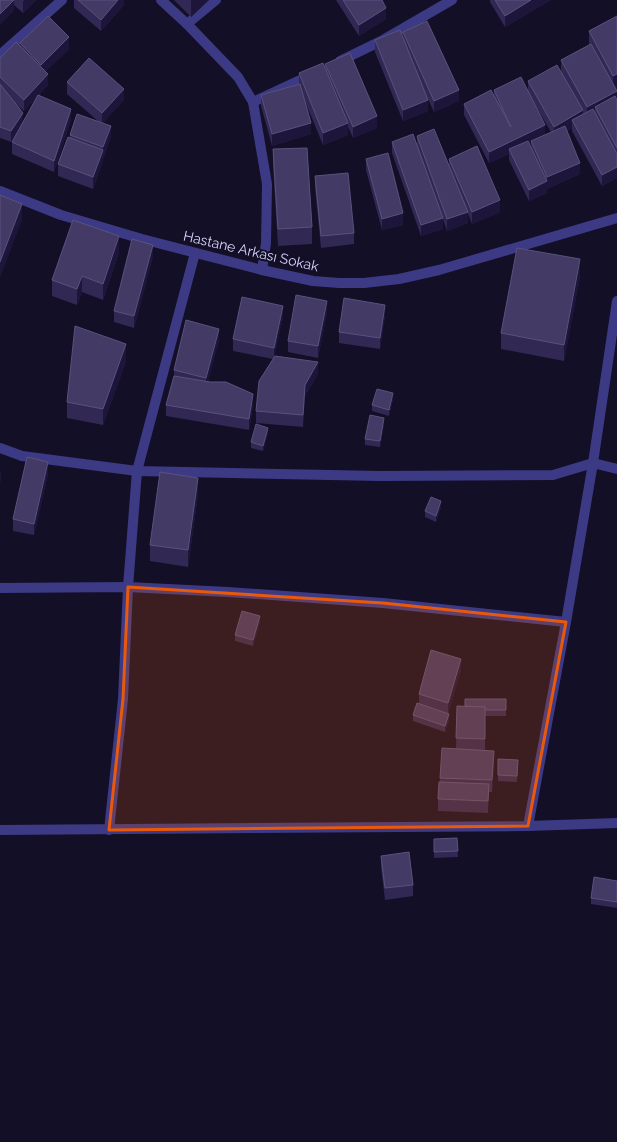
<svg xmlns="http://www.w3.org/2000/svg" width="617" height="1142" viewBox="0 0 617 1142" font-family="Raleway,sans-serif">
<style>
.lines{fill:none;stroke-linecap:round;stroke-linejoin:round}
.minor{stroke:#3d3a85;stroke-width:10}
.wall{fill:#312854;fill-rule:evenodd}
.shaded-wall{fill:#1d163a}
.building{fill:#433a66;stroke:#5a527e}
.marked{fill:#e8590c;fill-opacity:0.2;stroke:#e8590c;stroke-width:3;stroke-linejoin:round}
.labels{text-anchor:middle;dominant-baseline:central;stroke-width:4;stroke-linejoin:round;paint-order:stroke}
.street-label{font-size:14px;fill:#d9d4ff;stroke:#130f26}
</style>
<rect width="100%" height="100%" fill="#130f26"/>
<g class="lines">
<g class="minor">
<path d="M161,0L187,24L238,77L253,102L267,184L266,243L262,270"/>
<path d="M187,24L216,0"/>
<path d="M0,55L62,0"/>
<path d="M340,61L381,41L452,0"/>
<path d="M253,102L311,75"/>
<path d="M0,191L61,215L142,239L262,270L313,281L339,283H364L399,279L439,270L617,218"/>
<path d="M0,448L22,456L137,471L380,476L553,475L593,463L617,469"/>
<path d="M0,588L128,587L228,592L383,603L566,622"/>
<path d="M528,826L566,622L593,463L617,301"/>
<path d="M0,830L528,826L617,823"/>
<path d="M109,830L123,699L128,587L137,471L195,253"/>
</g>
</g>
<g class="wall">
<path d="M0,0H36L23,13L14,5V11Z"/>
<path d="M74,0H124V5L101,31L74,8Z"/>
<path d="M174,0H209L191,17Z"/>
<path d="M336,0H382L386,19L359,36Z"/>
<path d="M490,0H551L505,27L490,2Z"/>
<path d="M617,16V178L602,186L572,131V128L567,131L580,174L547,189V187V193L529,201L509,160V154L489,163L464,115V104L494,95V90L528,91V81L561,72V60L589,45V31ZM532,100L551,132L545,135ZM531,143V149L529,144Z"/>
<path d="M403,32L459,101L434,112L422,86L428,111L403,121L375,52V40L403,37Z"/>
<path d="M20,43L69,49L46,71L48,85L39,95L71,120L54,172L12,154V142L16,135L11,142L0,138V58L20,46ZM37,97L23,122L16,104L24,111Z"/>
<path d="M325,64L377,128L353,138L348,127V135L323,145L302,94L311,134L272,146L261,106V95L299,84V73L325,69Z"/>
<path d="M67,82L124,100L103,123L111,137L103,159V161L93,189L58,176V164L70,137V135L99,122L67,94Z"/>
<path d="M417,136L449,166V159L500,212L472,224L468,214V223L447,231L443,219V229L421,236L392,153V142L417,146Z"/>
<path d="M273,149L312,227V244L278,246L273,166Z"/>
<path d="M366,159L403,225L382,230L366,170Z"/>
<path d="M315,176L354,233V244L321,248L315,188Z"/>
<path d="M119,253L103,300L82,292L77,305L52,296V280Z"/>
<path d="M153,256L134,328L114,322V311Z"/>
<path d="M580,276L564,361L501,349V333Z"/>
<path d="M327,312L318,358L288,352V341Z"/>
<path d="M385,316L380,349L339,343V332Z"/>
<path d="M283,317L274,356L318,374L305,396L303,427L256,423V411L273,359L233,351V339Z"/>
<path d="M219,340L208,381L253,405L249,430L166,416V405L174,376V370Z"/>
<path d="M126,361L103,425L67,418V402Z"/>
<path d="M393,399L389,416L372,411V405Z"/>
<path d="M384,424L380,447L365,445V439Z"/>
<path d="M268,433L263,451L251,448V442Z"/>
<path d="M48,474L34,535L13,531V519Z"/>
<path d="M198,494L188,567L150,561V545Z"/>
<path d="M441,507L436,522L425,517V511Z"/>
<path d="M260,622L253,646L235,641V635Z"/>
<path d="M461,670L448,714L449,720L445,732L413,721V715L419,704V694Z"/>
<path d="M506,699V716H485V750L494,762L492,792H489L488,813L438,811V799L440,778L456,748L457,706H465Z"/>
<path d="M518,766L517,782L498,781V775Z"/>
<path d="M457,838L458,857L434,858V839Z"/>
<path d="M381,856L413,885V896L385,900L381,867Z"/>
<path d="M617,881V908L591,904V898Z"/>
</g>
<g class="shaded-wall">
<path d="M14,0V11L0,25V14Z"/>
<path d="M24,0H36L23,13V2Z"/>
<path d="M118,0H124V5L101,31V20Z"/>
<path d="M192,0H209L191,17V1Z"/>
<path d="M531,0H551L505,27V16Z"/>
<path d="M386,8V19L359,36V25Z"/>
<path d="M69,37V49L41,76V65Z"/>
<path d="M48,74V85L24,111V100Z"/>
<path d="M617,74V102L595,107V114L587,119V107L613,92V76Z"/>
<path d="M124,89V100L102,125V113Z"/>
<path d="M459,90V101L434,112V101Z"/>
<path d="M428,100V111L403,121V110Z"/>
<path d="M71,109V120L54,172V161Z"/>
<path d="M583,110V122L572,120V128L554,138V127Z"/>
<path d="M23,113V125L11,142V131Z"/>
<path d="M377,116V128L353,138V127Z"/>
<path d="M311,123V134L272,146V134Z"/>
<path d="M348,123V135L323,145V133Z"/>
<path d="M545,125V137L531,141V143L511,153L509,149V154L489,163V152Z"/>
<path d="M111,126V137L103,159V161L93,189V177L103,150V147Z"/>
<path d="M580,163V174L547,189V177Z"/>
<path d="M617,167V178L602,186V175Z"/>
<path d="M547,181V193L529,201V190Z"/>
<path d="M500,200V212L472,224V212Z"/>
<path d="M22,204V220L0,278V262Z"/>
<path d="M468,212V223L447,231V219Z"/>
<path d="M403,213V225L382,230V219Z"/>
<path d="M443,218V229L421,236V225Z"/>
<path d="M119,236V253L103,300V284Z"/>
<path d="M153,245V256L134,328V316Z"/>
<path d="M580,259V276L564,361V345Z"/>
<path d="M82,276V292L77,305V289Z"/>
<path d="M327,301V312L318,358V346Z"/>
<path d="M385,305V316L380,349V338Z"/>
<path d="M283,306V317L274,359V348Z"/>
<path d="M219,329V340L206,390V378Z"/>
<path d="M126,344V361L103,425V409Z"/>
<path d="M318,362V374L305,396L303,427L305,385Z"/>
<path d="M393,393V399L389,416V410Z"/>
<path d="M253,394V405L249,430V419Z"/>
<path d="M384,418V424L380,447V441Z"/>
<path d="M268,428V433L263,451V446Z"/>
<path d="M48,462V474L34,535V524Z"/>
<path d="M1,468V479L0,486V475Z"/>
<path d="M198,478V494L188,567V550Z"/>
<path d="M441,501V507L436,522V516Z"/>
<path d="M260,616V622L253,646V640Z"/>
<path d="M461,659V670L448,715V703Z"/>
<path d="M449,714V720L445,732V726Z"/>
<path d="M494,751V762L492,792V780Z"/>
</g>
<g class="building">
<path d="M0,0H14L0,14Z"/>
<path d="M78,0H118L101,20Z"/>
<path d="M343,0H382L386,8L359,25Z"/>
<path d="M495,0H531L505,16Z"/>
<path d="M48,16L69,37L41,65L20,43Z"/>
<path d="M617,16V74L613,76L589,31Z"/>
<path d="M427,21L459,90L434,101L403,32Z"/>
<path d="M400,30L428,100L403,110L375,40Z"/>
<path d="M16,42L48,74L24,100L0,77V58Z"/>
<path d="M591,44L617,91L587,107L561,60Z"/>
<path d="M350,53L377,116L353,127L325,64Z"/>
<path d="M89,58L124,89L102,113L67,82Z"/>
<path d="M323,63L348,123L323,133L299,73Z"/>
<path d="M557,65L583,110L554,127L528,81Z"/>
<path d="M521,77L545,125L489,152L464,104L491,90L511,127L494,90Z"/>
<path d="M0,84L23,113L11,131L0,127Z"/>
<path d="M300,84L311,123L272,134L261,95Z"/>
<path d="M38,95L71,109L54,161L12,142Z"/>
<path d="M615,96L617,100V148L595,107Z"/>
<path d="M593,109L617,154V167L602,175L572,120Z"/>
<path d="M77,114L111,126L103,147L70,135Z"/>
<path d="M565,126L580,163L547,177L531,141Z"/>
<path d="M434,129L468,212L447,219L417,136Z"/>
<path d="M413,134L443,218L421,225L392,142Z"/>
<path d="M68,137L103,150L93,177L58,164Z"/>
<path d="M528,141L547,181L529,190L509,149Z"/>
<path d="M477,146L500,200L472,212L449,159Z"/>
<path d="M307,148L312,227L278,229L273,149Z"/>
<path d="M388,153L403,213L382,219L366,159Z"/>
<path d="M348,173L354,233L321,236L315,176Z"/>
<path d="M0,195L22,204L0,262Z"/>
<path d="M73,220L119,236L103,284L82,276L77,289L52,280Z"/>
<path d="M132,239L153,245L134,316L114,311Z"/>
<path d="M517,248L580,259L564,345L501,333Z"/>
<path d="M296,295L327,301L318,346L288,341Z"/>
<path d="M242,297L283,306L274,348L233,339Z"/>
<path d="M344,298L385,305L380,338L339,332Z"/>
<path d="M186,320L219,329L206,378L174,370Z"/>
<path d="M75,326L126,344L103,409L67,402Z"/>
<path d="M275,356L318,362L305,385L303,415L256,411L259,381Z"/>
<path d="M174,376L210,382H226L253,394L249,419L166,405Z"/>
<path d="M377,389L393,393L389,410L372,405Z"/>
<path d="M370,415L384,418L380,441L365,439Z"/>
<path d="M256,424L268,428L263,446L251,442Z"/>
<path d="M27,457L48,462L34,524L13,519Z"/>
<path d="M160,472L198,478L188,550L150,545Z"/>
<path d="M431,497L441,501L436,516L425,511Z"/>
<path d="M242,611L260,616L253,640L235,635Z"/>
<path d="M431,650L461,659L448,703L419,694Z"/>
<path d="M465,699H506V710H485V707L465,706Z"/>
<path d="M417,703L449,714L445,726L413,715Z"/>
<path d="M457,706L485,707V739L456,738Z"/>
<path d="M442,748L494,751L492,780L440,778Z"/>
<path d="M498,759L518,760L517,776L498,775Z"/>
<path d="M439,782L489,784L488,801L438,799Z"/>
<path d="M457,838L458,851L434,852V839Z"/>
<path d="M409,852L413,885L385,888L381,856Z"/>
<path d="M594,877L617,881V902L591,898Z"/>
</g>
<path class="marked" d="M128,587L383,603L566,622L528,826L109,830L123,699Z"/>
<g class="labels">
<g class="street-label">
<text transform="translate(251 251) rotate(13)">Hastane Arkası Sokak</text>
</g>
</g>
</svg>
